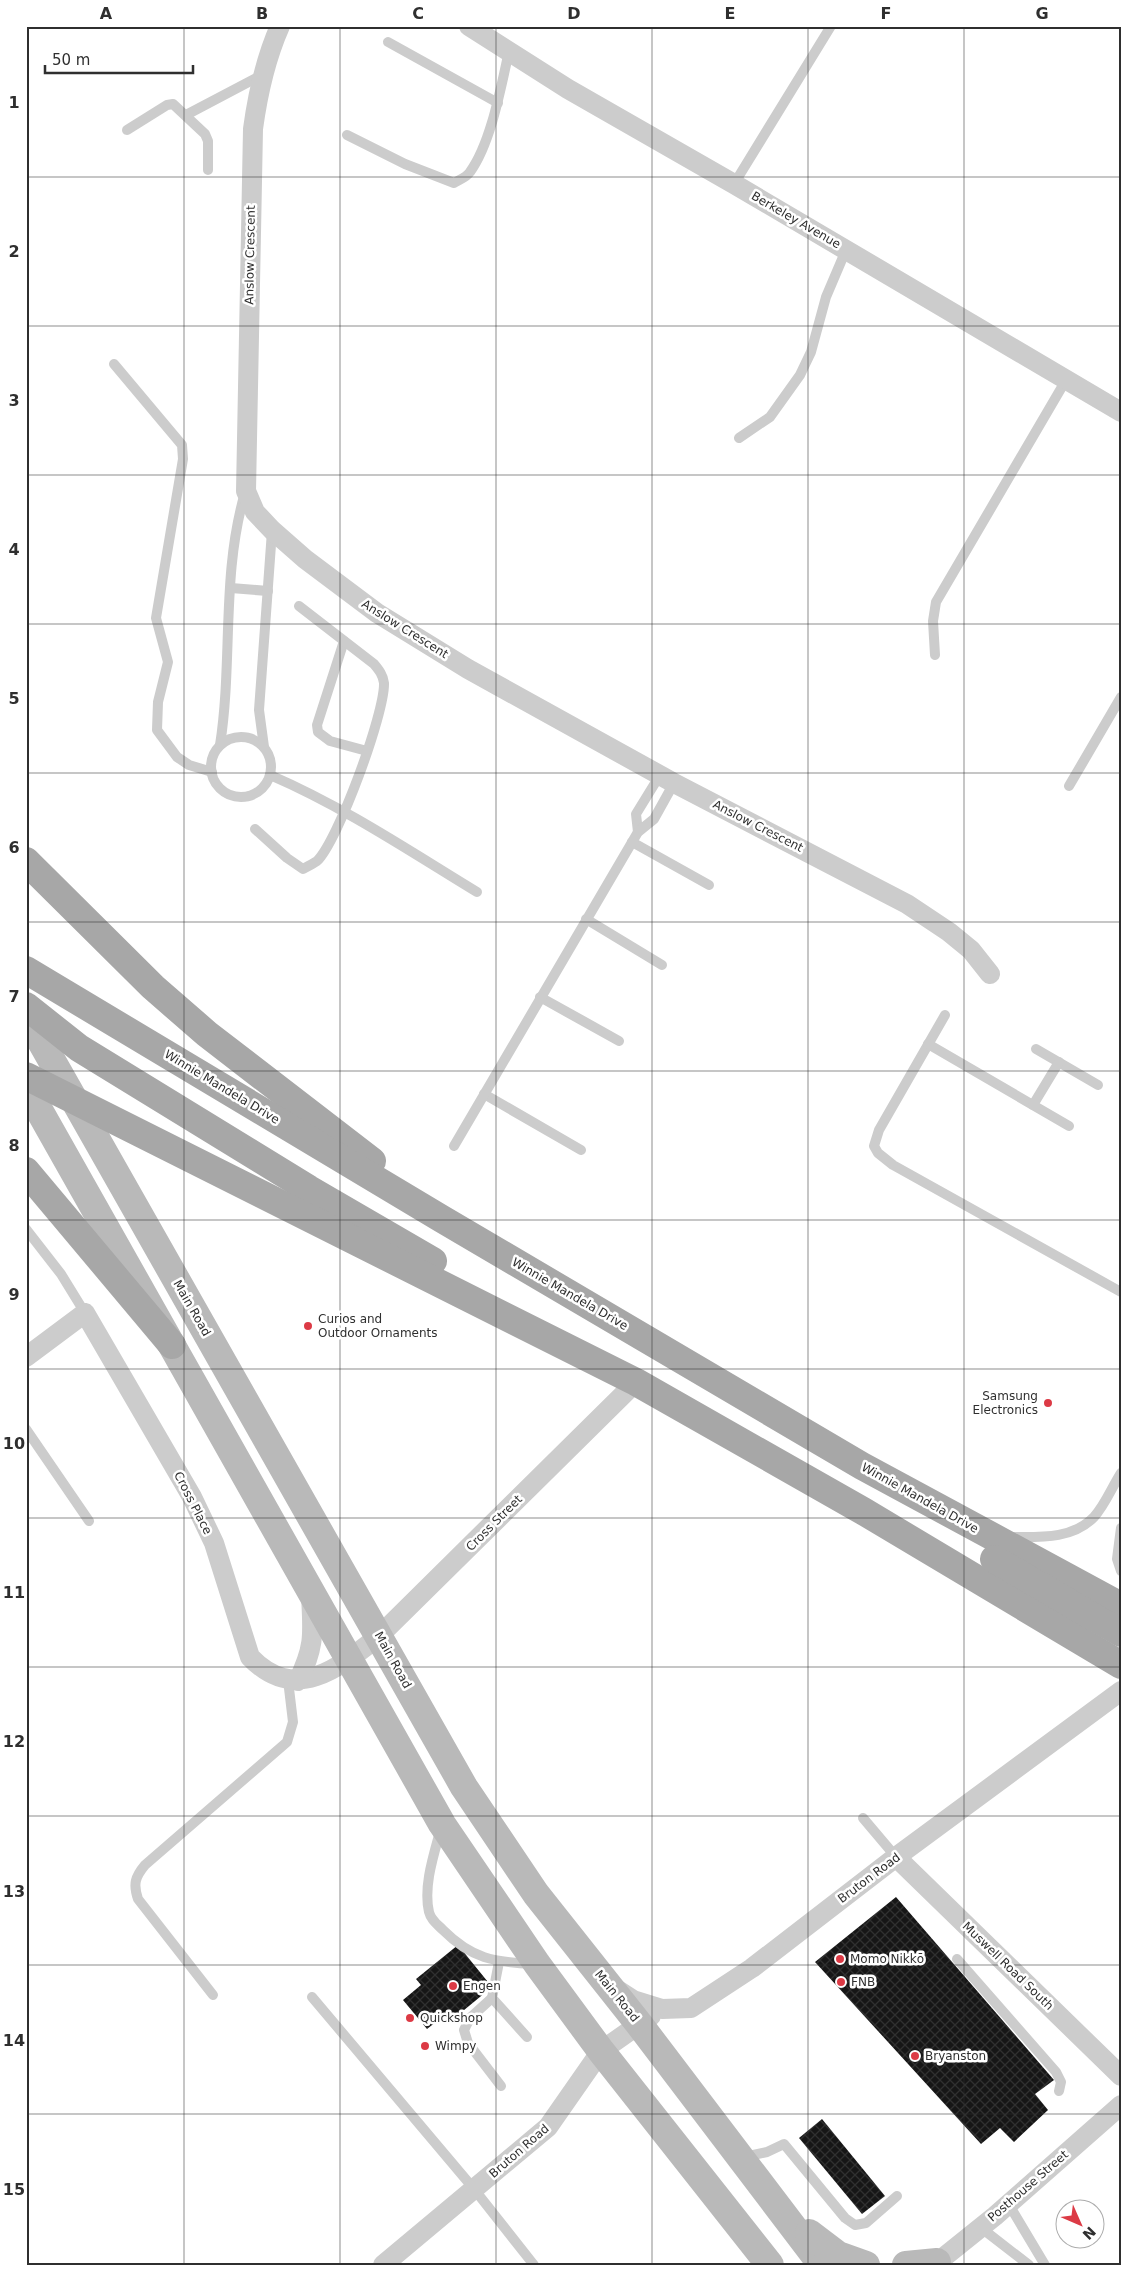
<svg xmlns="http://www.w3.org/2000/svg" width="1147" height="2291" viewBox="0 0 1147 2291" font-family="'DejaVu Sans',sans-serif">
<style>
.building{fill:url(#building-cross-hatch)}
.lines{fill:none;stroke-linecap:round;stroke-linejoin:round}
.lane{stroke:#ccc;stroke-width:10}
.street{stroke:#ccc;stroke-width:20}
.secondary{stroke:#b9b9b9;stroke-width:28}
.primary{stroke:#a7a7a7;stroke-width:28}
.grid{fill:none;stroke:#2f2f2f;stroke-width:1;stroke-opacity:0.55}
.poi-dot{fill:#dc3a45;stroke:#fff;stroke-width:2}
.labels{text-anchor:middle;dominant-baseline:central;stroke-width:5;stroke-linejoin:round;paint-order:stroke}
.street-label{font-size:12px;fill:#2f2f2f;stroke:#fff}
.poi-label{font-size:12px;fill:#2f2f2f;stroke:#fff;text-anchor:start}
.neatline{fill:none;stroke:#2f2f2f;stroke-width:2}
.grid-label{font-size:16px;text-anchor:middle;font-weight:bold;fill:#2f2f2f}
</style>
<defs>
<pattern id="building-cross-hatch" width="8" height="8" patternUnits="userSpaceOnUse" patternTransform="scale(1.25)"><rect width="8" height="8" fill="#161616"/><path d="M0 0l8 8M0 8l8-8" fill="none" stroke="#303030"/></pattern>
</defs>
<rect width="100%" height="100%" fill="#fff"/>
<g class="building">
<path d="M896,1897L1054,2080L1035,2094L1048,2110L1014,2142L1000,2128L981,2144L815,1962Z"/>
<path d="M458,1945L492,1987L452,2020L446,2014L427,2029L403,2000L421,1985L416,1979Z"/>
<path d="M822,2119L885,2196L862,2214L799,2138Z"/>
</g>
<g class="lines">
<g class="lane">
<path d="M388,42L498,103"/>
<path d="M186,115L262,75"/>
<path d="M127,130L167,105L173,104L205,134L208,141V170"/>
<path d="M347,135L405,164L454,183C459,180 467,177 470,172C491,143 501,87 509,51"/>
<path d="M734,184L831,26"/>
<path d="M114,364L182,445L183,459L156,618L168,662L158,702L157,730L177,757L189,765L212,772"/>
<path d="M739,438L770,417L800,375L811,352L826,297L846,250"/>
<path d="M231,588L268,591"/>
<path d="M344,641L317,725L318,732L330,741L367,751"/>
<path d="M935,655L933,621L936,602L1066,380"/>
<circle cx="241" cy="767" r="30"/>
<path d="M220,745C233,662 221,574 245,493"/>
<path d="M264,747L259,710L272,531"/>
<path d="M270,775C344,807 408,850 477,892"/>
<path d="M1069,786L1121,697"/>
<path d="M255,829L287,858L303,869C308,866 313,864 317,861C338,841 385,713 384,683C383,675 379,670 374,664L299,606"/>
<path d="M638,832L636,814L660,775"/>
<path d="M632,842L709,885"/>
<path d="M586,919L662,965"/>
<path d="M540,997L619,1041"/>
<path d="M945,1015L879,1130L874,1146L878,1153L893,1165L1121,1292"/>
<path d="M928,1044L1069,1126"/>
<path d="M1036,1049L1098,1085"/>
<path d="M484,1094L581,1150"/>
<path d="M1033,1105L1059,1062"/>
<path d="M454,1146L638,832L654,819L674,783"/>
<path d="M26,1229L61,1274L85,1313"/>
<path d="M26,1429L89,1521"/>
<path d="M1121,1528L1117,1559L1121,1571"/>
<path d="M1008,1537C1038,1537 1072,1540 1094,1517C1105,1505 1112,1487 1121,1473"/>
<path d="M863,1818L896,1857"/>
<path d="M441,1828C434,1854 423,1886 429,1912C431,1920 437,1924 443,1930C472,1959 494,1962 533,1964"/>
<path d="M957,1959L1056,2072L1061,2082L1059,2091"/>
<path d="M499,1962L492,1998L527,2037"/>
<path d="M213,1995L138,1899C133,1884 135,1877 145,1865L287,1742L293,1722L288,1680"/>
<path d="M312,1997L474,2189L534,2265"/>
<path d="M492,1998L470,2018L464,2030L468,2043L501,2086"/>
<path d="M744,2157L767,2152L784,2144L845,2218L855,2225L866,2223L897,2196"/>
<path d="M1008,2203L1045,2265"/>
<path d="M980,2227L1029,2265"/>
</g>
<g class="street">
<path d="M280,26C265,60 258,92 253,129L246,491L255,512L272,530L305,559L377,613L468,669L674,783L907,904L949,932L971,950L990,974"/>
<path d="M469,26L568,89L734,184L1121,412"/>
<path d="M26,1357L85,1313L192,1497L214,1543L250,1657C295,1704 339,1668 379,1636L636,1382"/>
<path d="M298,1681C315,1646 313,1634 311,1596"/>
<path d="M896,1857L1121,2076"/>
<path d="M616,1989L633,2000L662,2009L691,2008L752,1968L896,1857L1121,1691"/>
<path d="M383,2265L548,2127L601,2051L651,2016"/>
<path d="M934,2265L995,2216L1121,2105"/>
</g>
<g class="secondary">
<path d="M26,1015L464,1787L536,1894L639,2024L822,2265"/>
<path d="M26,1087L442,1824L537,1964L601,2051L770,2265"/>
<path d="M809,2233L838,2255L866,2265"/>
<path d="M906,2265L937,2262"/>
</g>
<g class="primary">
<path d="M26,861L153,987L207,1034L372,1161"/>
<path d="M26,970L442,1219L862,1466L1121,1606"/>
<path d="M26,1006L79,1048L309,1189L433,1261"/>
<path d="M26,1076L636,1382L863,1511L1121,1665"/>
<path d="M26,1171L172,1345"/>
<path d="M994,1559L1121,1633"/>
</g>
</g>
<path class="grid" d="M184,26V2265M340,26V2265M496,26V2265M652,26V2265M808,26V2265M964,26V2265M26,177H1121M26,326H1121M26,475H1121M26,624H1121M26,773H1121M26,922H1121M26,1071H1121M26,1220H1121M26,1369H1121M26,1518H1121M26,1667H1121M26,1816H1121M26,1965H1121M26,2114H1121"/>
<g class="poi-dot">
<circle cx="308" cy="1326" r="5"/>
<circle cx="1048" cy="1403" r="5"/>
<circle cx="840" cy="1959" r="5"/>
<circle cx="841" cy="1982" r="5"/>
<circle cx="453" cy="1986" r="5"/>
<circle cx="410" cy="2018" r="5"/>
<circle cx="425" cy="2046" r="5"/>
<circle cx="915" cy="2056" r="5"/>
</g>
<g class="labels">
<g class="street-label">
<text transform="translate(796 220) rotate(30)">Berkeley Avenue</text>
<text transform="translate(250 255) rotate(-89)">Anslow Crescent</text>
<text transform="translate(405 629) rotate(32)">Anslow Crescent</text>
<text transform="translate(758 826) rotate(27)">Anslow Crescent</text>
<text transform="translate(222 1087) rotate(31)">Winnie Mandela Drive</text>
<text transform="translate(570 1294) rotate(30)">Winnie Mandela Drive</text>
<text transform="translate(192 1308) rotate(60)">Main Road</text>
<text transform="translate(920 1498) rotate(29)">Winnie Mandela Drive</text>
<text transform="translate(193 1503) rotate(63)">Cross Place</text>
<text transform="translate(494 1523) rotate(-45)">Cross Street</text>
<text transform="translate(393 1660) rotate(61)">Main Road</text>
<text transform="translate(869 1878) rotate(-37)">Bruton Road</text>
<text transform="translate(1008 1966) rotate(44)">Muswell Road South</text>
<text transform="translate(617 1996) rotate(51)">Main Road</text>
<text transform="translate(519 2151) rotate(-41)">Bruton Road</text>
<text transform="translate(1028 2186) rotate(-41)">Posthouse Street</text>
</g>
<g class="poi-label">
<text x="318" y="1319">Curios and<tspan x="318" dy="14">Outdoor Ornaments</tspan></text>
<text x="1038" y="1396" text-anchor="end">Samsung<tspan x="1038" dy="14">Electronics</tspan></text>
<text x="850" y="1959">Momo Nikkō</text>
<text x="851" y="1982">FNB</text>
<text x="463" y="1986">Engen</text>
<text x="420" y="2018">Quickshop</text>
<text x="435" y="2046">Wimpy</text>
<text x="925" y="2056">Bryanston</text>
</g>
</g>
<rect width="1147" height="2291" fill="none" stroke="#ffffff" stroke-width="55"/>
<g transform="translate(1080 2224) rotate(135)"><circle r="24" fill="#ffffff" stroke="#acacac"/>
<path d="M0-4L9 19L0 12L-9 19Z" fill="#dc3a45"/>
<text y="-8" font-size="14" font-weight="bold" text-anchor="middle" fill="#2f2f2f">N</text>
</g>
<path d="M45 65v8h148v-8" fill="none" stroke="#2f2f2f" stroke-width="2.5"/>
<text x="52" y="65" font-size="15" fill="#2f2f2f" stroke="#ffffff" stroke-width="4" paint-order="stroke">50 m</text>
<rect x="28" y="28" width="1092" height="2236" class="neatline"/>
<g class="grid-label">
<text x="106" y="19">A</text>
<text x="262" y="19">B</text>
<text x="418" y="19">C</text>
<text x="574" y="19">D</text>
<text x="730" y="19">E</text>
<text x="886" y="19">F</text>
<text x="1042" y="19">G</text>
<text x="14" y="108">1</text>
<text x="14" y="257">2</text>
<text x="14" y="406">3</text>
<text x="14" y="555">4</text>
<text x="14" y="704">5</text>
<text x="14" y="853">6</text>
<text x="14" y="1002">7</text>
<text x="14" y="1151">8</text>
<text x="14" y="1300">9</text>
<text x="14" y="1449">10</text>
<text x="14" y="1598">11</text>
<text x="14" y="1747">12</text>
<text x="14" y="1897">13</text>
<text x="14" y="2046">14</text>
<text x="14" y="2195">15</text>
</g>
</svg>
